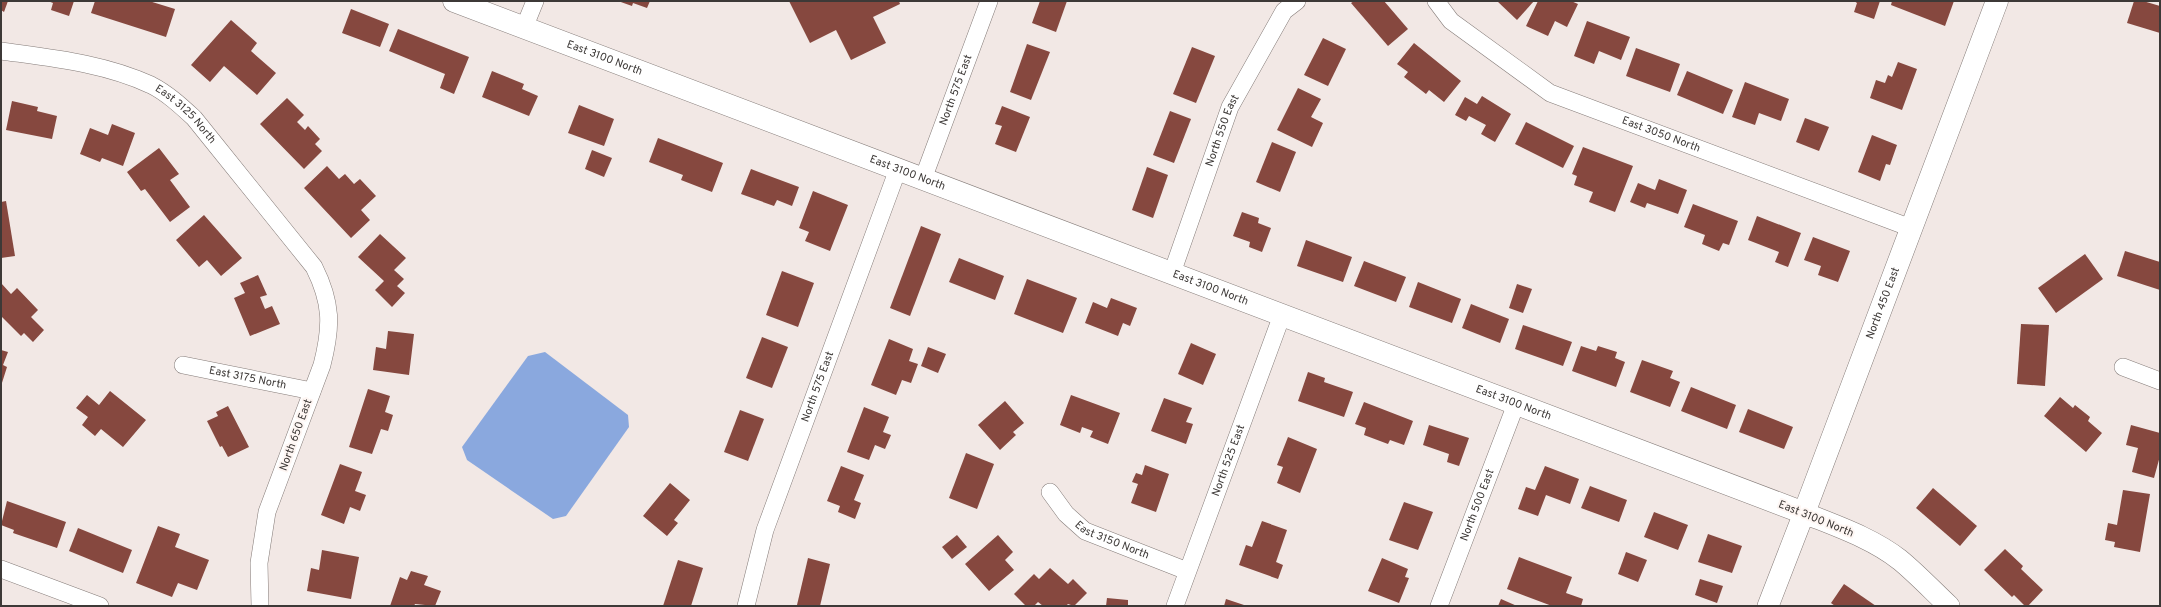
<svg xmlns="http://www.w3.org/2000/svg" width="2161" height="607" viewBox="0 0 2161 607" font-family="Overpass,sans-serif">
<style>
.water{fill:#8aa8de}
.building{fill:#86483f}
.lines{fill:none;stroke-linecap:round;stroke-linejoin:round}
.minor-casing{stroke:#857c79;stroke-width:18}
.tertiary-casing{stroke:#857c79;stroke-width:22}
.secondary-casing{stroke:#857c79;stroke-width:23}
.minor{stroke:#fff;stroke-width:17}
.tertiary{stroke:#fff;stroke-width:21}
.secondary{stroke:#fff;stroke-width:22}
.labels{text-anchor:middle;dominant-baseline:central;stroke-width:4;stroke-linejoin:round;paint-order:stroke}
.street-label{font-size:11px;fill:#3d3937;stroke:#fef6f3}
</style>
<rect width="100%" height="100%" fill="#f2e8e5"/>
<path class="water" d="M545,352L628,415L629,427L566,516L553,519L467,460L462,447L528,356Z"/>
<g class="building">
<path d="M1,1H8L4,12L1,10Z"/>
<path d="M48,1H74L69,16L51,10L53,3Z"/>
<path d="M95,1H149L175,9L166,37L91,13Z"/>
<path d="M618,1H650L647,8L633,3L632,6Z"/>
<path d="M789,1H899L900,4L873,17L886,43L851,60L836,30L810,43Z"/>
<path d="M1040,1H1067L1056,32L1032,23Z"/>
<path d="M1354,1H1384L1408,29L1388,46L1351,3Z"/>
<path d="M1497,1H1534L1517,20Z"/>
<path d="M1538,1H1571L1578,4L1567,27L1555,21L1548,36L1526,26Z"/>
<path d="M1854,1H1880L1874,19L1854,12L1857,3Z"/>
<path d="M1892,1H1954L1945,26L1891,5Z"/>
<path d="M2134,1H2143L2160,6V33L2127,23Z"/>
<path d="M351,9L389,24L380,47L342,33Z"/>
<path d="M231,20L257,43L251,51L276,73L257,95L224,66L210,82L191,65Z"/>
<path d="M1587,21L1630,37L1621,60L1599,51L1594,64L1574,56Z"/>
<path d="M398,29L469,57L454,94L440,88L445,74L389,51Z"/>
<path d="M1323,38L1346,49L1328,86L1304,75Z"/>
<path d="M1414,43L1461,81L1444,102L1429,90L1426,94L1404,77L1408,72L1397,64Z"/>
<path d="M1027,44L1050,52L1031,100L1010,92Z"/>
<path d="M1192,47L1215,56L1196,103L1173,94Z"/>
<path d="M1636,48L1680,64L1670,92L1626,76Z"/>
<path d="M1898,62L1917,69L1902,110L1870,98L1876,80L1885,83L1888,75L1892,77Z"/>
<path d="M492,71L524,84L522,89L538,96L529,116L482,97Z"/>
<path d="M1687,71L1733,90L1723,114L1677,95Z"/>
<path d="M1745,82L1789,99L1781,121L1759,113L1755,125L1732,117Z"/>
<path d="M1298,88L1321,99L1311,117L1323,123L1312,147L1277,130Z"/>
<path d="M1482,96L1511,114L1495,142L1481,134L1486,125L1469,116L1466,121L1455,115L1465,97L1477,104Z"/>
<path d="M287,98L304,115L297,122L305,130L308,126L320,139L315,144L322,151L304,169L260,124Z"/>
<path d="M12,101L38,107L37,111L57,116L52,139L6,130Z"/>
<path d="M579,105L614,119L604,146L568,133Z"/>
<path d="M1002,106L1030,117L1016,152L995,144L1002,126L995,124Z"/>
<path d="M1170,111L1191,119L1174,163L1153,155Z"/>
<path d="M1805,118L1829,127L1819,151L1796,142Z"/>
<path d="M1526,122L1574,146L1563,168L1515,144Z"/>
<path d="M112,124L135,133L123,166L102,158L100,162L80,154L90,128L108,135Z"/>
<path d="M1872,135L1897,145L1890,165L1886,164L1880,181L1858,172Z"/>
<path d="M658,138L723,163L712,192L681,180L683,175L649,162Z"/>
<path d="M1272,142L1296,152L1280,192L1256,182Z"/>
<path d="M1583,147L1633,166L1615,212L1589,202L1593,192L1574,185L1577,176L1572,174Z"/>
<path d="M159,148L179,174L170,180L190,207L170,222L145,189L141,191L127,172Z"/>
<path d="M592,150L612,158L604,177L585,169Z"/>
<path d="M327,166L339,179L345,174L354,184L360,179L376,196L361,210L370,220L351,238L304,188Z"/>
<path d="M1147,167L1168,175L1153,218L1132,210Z"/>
<path d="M751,169L799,187L792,206L777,200L774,206L741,194Z"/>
<path d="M1659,179L1687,190L1678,214L1647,203L1645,208L1630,202L1638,183L1655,190Z"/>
<path d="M813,191L848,205L830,251L805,241L809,232L799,228Z"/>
<path d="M6,201L15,256L1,258V202Z"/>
<path d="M1693,204L1738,221L1729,245L1723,243L1719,251L1702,244L1705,235L1684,227Z"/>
<path d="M1242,212L1259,218L1258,223L1271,228L1262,252L1249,247L1250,242L1233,236Z"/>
<path d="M204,215L242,258L221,276L207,260L199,267L176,240Z"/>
<path d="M1757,216L1801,233L1788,267L1775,262L1779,252L1748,240Z"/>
<path d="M921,226L941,234L910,316L890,308Z"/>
<path d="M380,234L406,258L394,270L404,279L397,286L405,293L392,307L375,290L384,281L358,257Z"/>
<path d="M1813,237L1850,251L1838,282L1818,275L1821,266L1804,260Z"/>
<path d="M1306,240L1352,257L1343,282L1297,266Z"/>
<path d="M2125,251L2160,262V290L2117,276Z"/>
<path d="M2085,254L2103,279L2056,313L2038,288Z"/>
<path d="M959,258L1004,276L995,300L949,282Z"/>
<path d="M1364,261L1406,277L1396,302L1354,286Z"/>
<path d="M782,271L814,283L798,327L766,315Z"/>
<path d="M258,275L267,295L260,297L265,309L272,306L280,324L250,336L234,298L245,293L240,283Z"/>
<path d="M1027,279L1077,298L1063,333L1014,314Z"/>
<path d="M1418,282L1461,299L1452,323L1409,307Z"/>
<path d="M1,283L11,294L17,288L38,310L31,317L44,330L33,342L24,333L21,336L1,316Z"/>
<path d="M1517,284L1532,289L1523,313L1509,308Z"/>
<path d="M1111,298L1137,308L1130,326L1123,323L1118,336L1085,323L1093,302L1107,308Z"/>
<path d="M1471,304L1509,319L1500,343L1462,328Z"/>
<path d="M2021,324L2049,325L2045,386L2017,384Z"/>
<path d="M1523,325L1572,342L1563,366L1515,349Z"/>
<path d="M388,331L414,334L409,375L373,370L376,347L386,349Z"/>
<path d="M762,337L788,347L772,388L746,378Z"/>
<path d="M889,339L913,349L909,361L918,364L911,383L902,380L896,395L871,385Z"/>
<path d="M1191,343L1216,354L1203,385L1178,374Z"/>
<path d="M1581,346L1596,351L1598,346L1617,352L1615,358L1625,362L1616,387L1572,371Z"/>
<path d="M928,347L946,354L938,373L921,366Z"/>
<path d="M1,350L8,352L3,365L7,367L1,386Z"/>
<path d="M1642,360L1673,371L1670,378L1680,382L1670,407L1630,392Z"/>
<path d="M1308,372L1325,378L1324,382L1353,392L1344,417L1298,401Z"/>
<path d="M1691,387L1736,405L1727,429L1681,411Z"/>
<path d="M368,389L390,396L385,412L393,415L388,431L381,429L372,454L349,447Z"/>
<path d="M110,391L146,420L123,447L101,429L95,436L82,425L88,417L76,408L87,395L99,405Z"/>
<path d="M1071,395L1120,413L1108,444L1090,437L1093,431L1082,427L1080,433L1060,425Z"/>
<path d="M2060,397L2073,408L2075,405L2090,417L2088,421L2102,433L2086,452L2044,416Z"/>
<path d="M1164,398L1192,408L1186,422L1193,424L1186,444L1151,431Z"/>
<path d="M1005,401L1024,423L1013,432L1016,435L1000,450L978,425Z"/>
<path d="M1364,402L1413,421L1404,445L1390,440L1388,444L1364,435L1366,428L1355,424Z"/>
<path d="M228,406L249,447L228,457L222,446L220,447L207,421L218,416L216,412Z"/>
<path d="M864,407L889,417L883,432L891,435L885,449L875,445L869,460L847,452Z"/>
<path d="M1748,409L1793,427L1784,449L1739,432Z"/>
<path d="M740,410L764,419L748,461L724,452Z"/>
<path d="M1429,425L1469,438L1459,466L1447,462L1449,454L1423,445Z"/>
<path d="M2131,425L2160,433V456L2154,478L2132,472L2138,448L2126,445Z"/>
<path d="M1288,437L1317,449L1300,493L1277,483L1283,467L1277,465Z"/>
<path d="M966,453L994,464L977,509L949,498Z"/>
<path d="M340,464L362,472L355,491L366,495L360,511L350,507L344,524L321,515Z"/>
<path d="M1145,465L1169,474L1156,512L1131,503L1138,484L1132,482L1136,473L1142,475Z"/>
<path d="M841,466L864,475L854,500L861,503L855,519L838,512L840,506L827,501Z"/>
<path d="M1545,466L1579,479L1570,504L1546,495L1538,516L1518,509L1526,487L1535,490Z"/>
<path d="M670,483L690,500L674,520L678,523L667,536L643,516Z"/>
<path d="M1590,486L1627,500L1619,522L1581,508Z"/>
<path d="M1933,488L1977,526L1960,546L1916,508Z"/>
<path d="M2123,490L2150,494L2140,552L2114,547L2115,542L2105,540L2108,523L2117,525Z"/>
<path d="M7,501L66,522L57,548L13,533L14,530L1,525Z"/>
<path d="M1404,502L1433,512L1418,550L1389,540Z"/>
<path d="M1654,512L1688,525L1678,550L1644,537Z"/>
<path d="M1262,521L1287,530L1276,562L1283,565L1278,579L1239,565L1246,545L1252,547Z"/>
<path d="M158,526L180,534L175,547L209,560L197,590L178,583L172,597L136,583Z"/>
<path d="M78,528L132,550L123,573L69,551Z"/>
<path d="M1708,534L1742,546L1732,573L1698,562Z"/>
<path d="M957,535L967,547L952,559L942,547Z"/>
<path d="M998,535L1013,552L1005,560L1014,570L989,591L965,564Z"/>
<path d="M2005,549L2023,566L2021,569L2043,590L2028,606H2025L2014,595L2012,597L1984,570Z"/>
<path d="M322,550L359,557L351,599L307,591L311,568L319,570Z"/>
<path d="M1626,552L1647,560L1638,582L1618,574Z"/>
<path d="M1519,557L1572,577L1566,593L1583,599L1581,606H1552L1507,589Z"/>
<path d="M808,558L830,564L820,606L797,605Z"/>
<path d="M1382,558L1408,569L1405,577L1409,578L1399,603L1368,591Z"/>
<path d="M678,560L703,568L691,606H663Z"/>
<path d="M1050,568L1068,584L1073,579L1087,593L1074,606L1068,604L1066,606H1043L1038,602L1034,606H1026L1014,594L1034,574L1039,579Z"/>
<path d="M411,571L428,576L424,585L441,591L435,606L415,604L414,606H390L400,577L407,580Z"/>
<path d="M1700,579L1723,586L1717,603L1695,595Z"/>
<path d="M1844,584L1876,606H1835L1831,603Z"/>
<path d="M1107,598L1128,600V606H1106Z"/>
<path d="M1226,599L1247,606H1224Z"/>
<path d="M1501,599L1517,606H1498Z"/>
</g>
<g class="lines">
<g class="minor-casing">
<g id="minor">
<path id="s1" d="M1436,1L1451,21L1550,93L1911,228"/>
<path d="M524,28L535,1"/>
<path id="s2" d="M1,51C51,58 104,63 151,85C167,93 181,106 194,118L314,267C332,303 332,326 322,365L267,512L259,563L260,606"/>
<path id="s3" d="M923,179L989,1"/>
<path id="s4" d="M1172,273L1230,107L1284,11L1297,1"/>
<path id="s5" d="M183,365L312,391"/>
<path d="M2123,367L2160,381"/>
<path id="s6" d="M1050,492L1066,514L1085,531L1187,571"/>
<path d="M1,569L100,606"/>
<path id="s7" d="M746,606L765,530L898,169"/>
<path id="s8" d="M1175,606L1282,315"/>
<path id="s9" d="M1439,606L1516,404"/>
</g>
</g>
<g class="tertiary-casing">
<path id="tertiary" d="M1768,606L1804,513C1836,526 1872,538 1900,560C1917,574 1933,591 1949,606"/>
</g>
<g class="secondary-casing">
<g id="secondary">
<path id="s10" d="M454,1L1804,513L1997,1"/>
</g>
</g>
<use href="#minor" class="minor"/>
<use href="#tertiary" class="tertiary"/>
<use href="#secondary" class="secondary"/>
</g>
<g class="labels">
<g class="street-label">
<text stroke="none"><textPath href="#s10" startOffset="161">East 3100 North</textPath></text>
<text stroke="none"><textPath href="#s3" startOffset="95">North 575 East</textPath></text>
<text stroke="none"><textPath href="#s2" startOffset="200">East 3125 North</textPath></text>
<text stroke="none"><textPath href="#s4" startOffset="151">North 550 East</textPath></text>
<text stroke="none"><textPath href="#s1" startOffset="266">East 3050 North</textPath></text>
<text stroke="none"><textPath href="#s10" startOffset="485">East 3100 North</textPath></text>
<text stroke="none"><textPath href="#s10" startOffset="809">East 3100 North</textPath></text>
<text stroke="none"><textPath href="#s10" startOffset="1668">North 450 East</textPath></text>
<text stroke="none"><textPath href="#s5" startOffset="66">East 3175 North</textPath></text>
<text stroke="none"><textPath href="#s7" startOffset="231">North 575 East</textPath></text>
<text stroke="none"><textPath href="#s10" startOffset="1133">East 3100 North</textPath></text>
<text transform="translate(296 435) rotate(-70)">North 650 East</text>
<text stroke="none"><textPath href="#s8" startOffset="155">North 525 East</textPath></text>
<text stroke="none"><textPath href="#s9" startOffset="108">North 500 East</textPath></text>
<text transform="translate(1816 519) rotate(22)">East 3100 North</text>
<text stroke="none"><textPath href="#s6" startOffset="81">East 3150 North</textPath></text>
</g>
</g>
<rect width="2161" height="607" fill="none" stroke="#3d3937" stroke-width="4"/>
</svg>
